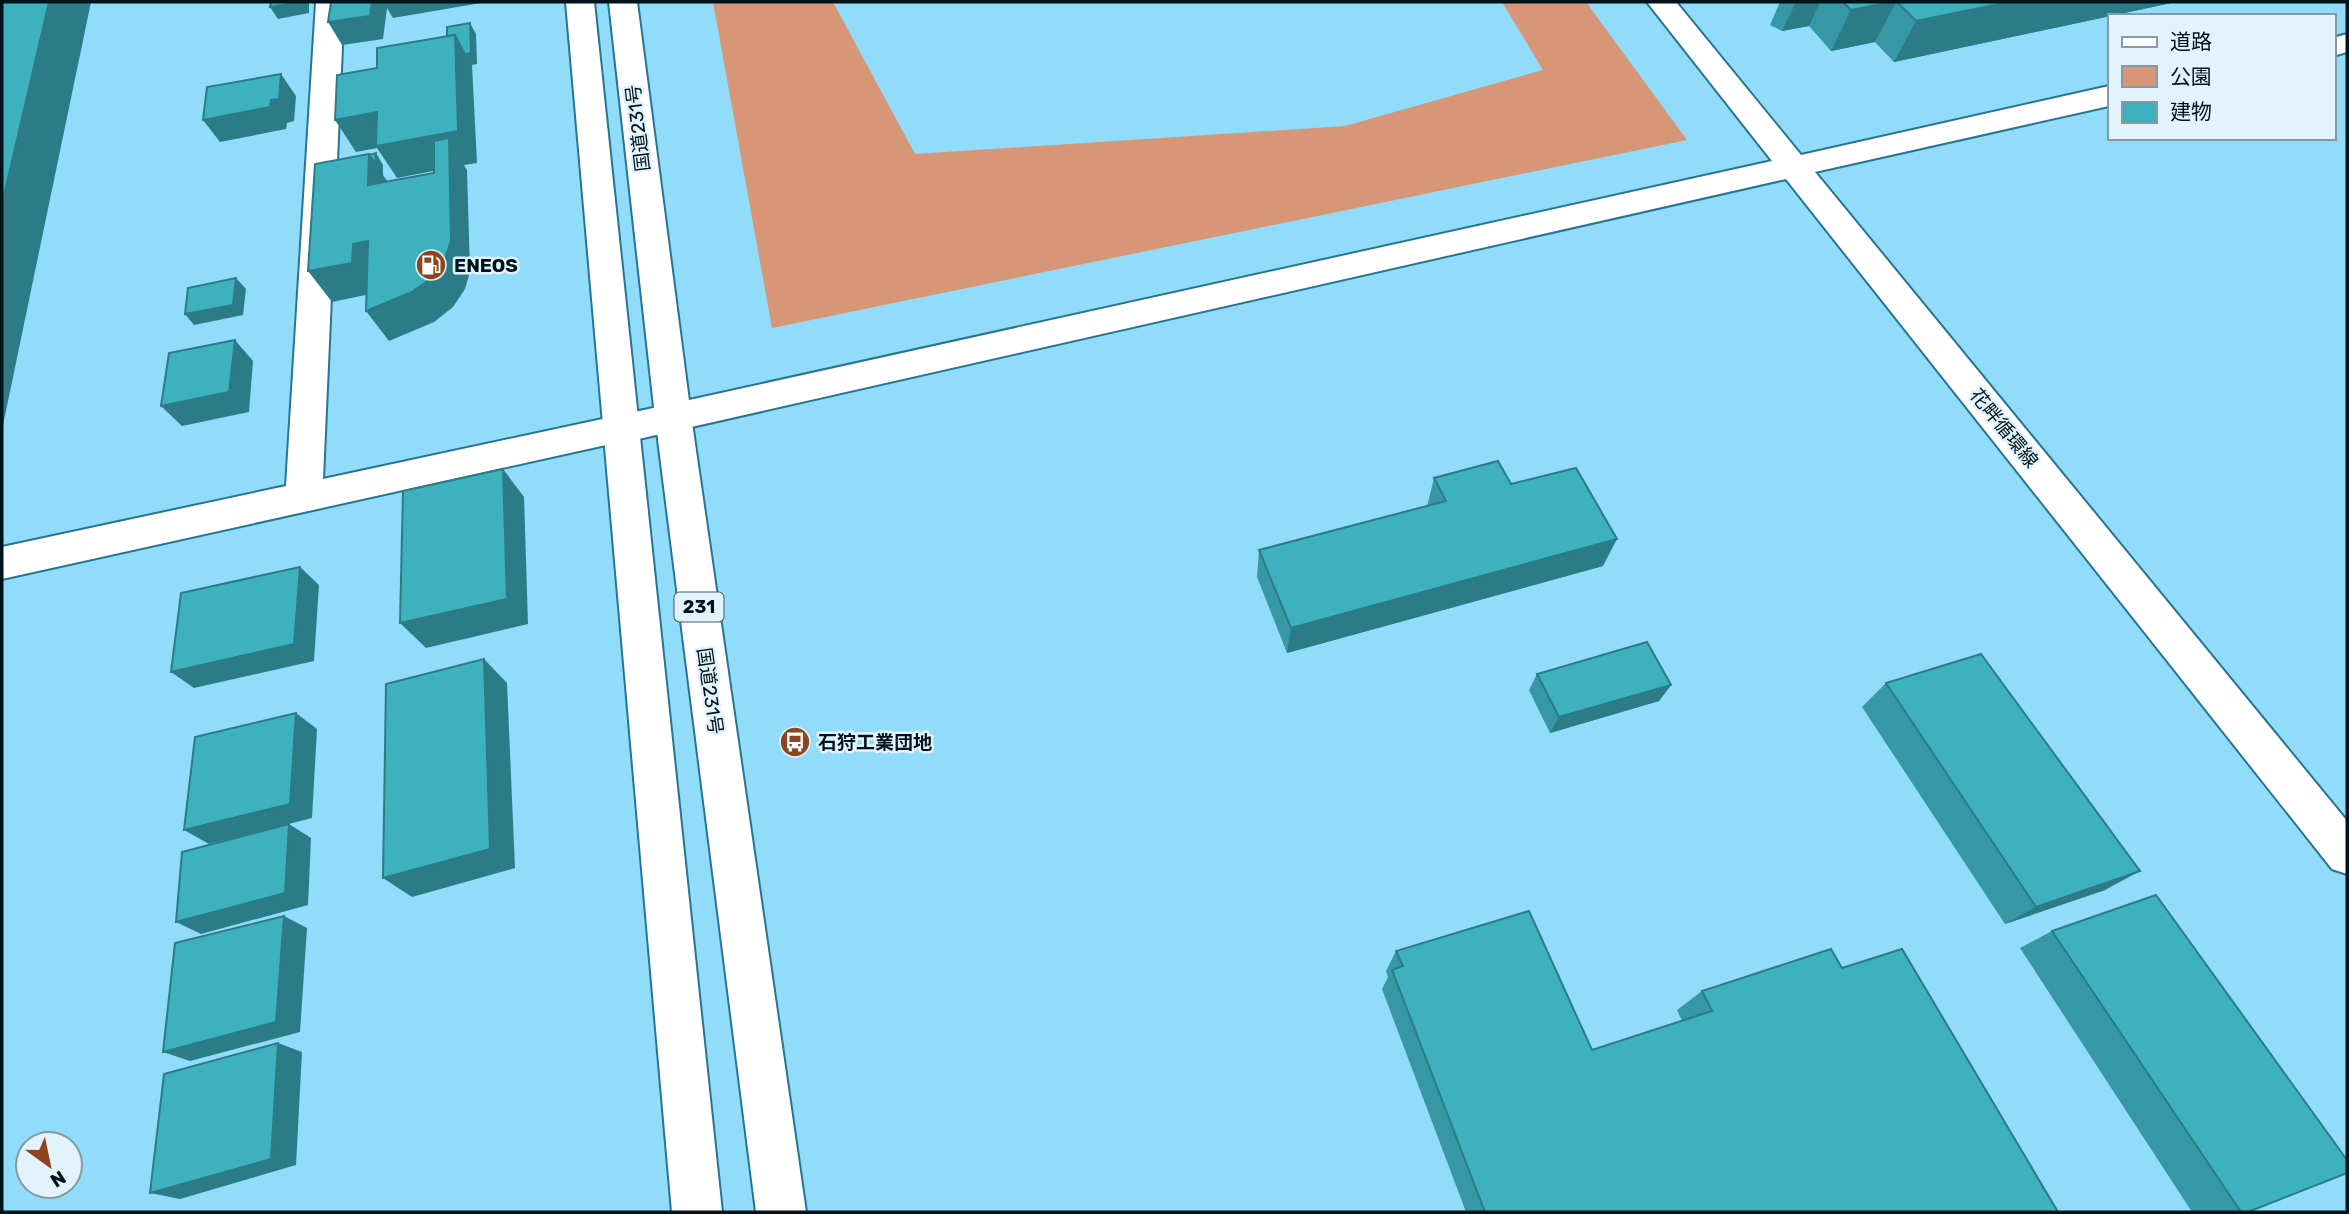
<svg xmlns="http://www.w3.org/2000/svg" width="2349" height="1214" viewBox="0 0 2349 1214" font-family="Rubik,'Noto Sans JP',sans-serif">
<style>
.green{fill:#d79676}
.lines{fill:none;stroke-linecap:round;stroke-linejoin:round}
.minor-casing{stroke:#287591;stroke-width:4}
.tertiary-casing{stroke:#287591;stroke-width:4}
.trunk-casing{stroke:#287591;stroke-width:4}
.minor{fill:#fff;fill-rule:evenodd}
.tertiary{fill:#fff;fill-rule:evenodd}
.trunk{fill:#fff;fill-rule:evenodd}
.wall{fill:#3598a4}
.shaded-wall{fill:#2b7c86}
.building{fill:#3eb1bf;stroke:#2b7c86;stroke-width:2}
.labels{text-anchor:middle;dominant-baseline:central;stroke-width:5;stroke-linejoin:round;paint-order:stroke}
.shield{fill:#e2f3fb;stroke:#44565e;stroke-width:2}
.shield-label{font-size:18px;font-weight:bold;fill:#00121a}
.street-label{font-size:19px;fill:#00121a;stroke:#e2f3fb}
.poi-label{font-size:19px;font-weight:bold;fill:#00121a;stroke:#e2f3fb;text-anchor:start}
</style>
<rect width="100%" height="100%" fill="#91dbfb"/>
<path class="green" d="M713,2H833L915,154L1345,126L1543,70L1502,2H1586L1687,140L772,328Z"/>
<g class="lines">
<g class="minor-casing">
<path id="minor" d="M316,2H344L323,479L621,415L633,419L639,429L633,439L2,579V547L286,486Z"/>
</g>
<g class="tertiary-casing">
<g id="tertiary">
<path d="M1647,2H1676L1801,155L2109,86V106L1815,172L2347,821V874L2332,869L1786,179L621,443L609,439L603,429L609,419L621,415L1772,161Z"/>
<path d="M2347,34V52L2333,56V38Z"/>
</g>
</g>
<g class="trunk-casing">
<g id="trunk">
<path d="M566,2H594L722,1212H672Z"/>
<path d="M609,2H637L691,416L806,1212H756L655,416Z"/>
</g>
</g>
<use href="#minor" class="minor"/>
<use href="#tertiary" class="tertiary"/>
<use href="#trunk" class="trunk"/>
</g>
<g class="wall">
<path d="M1780,2H2176L1894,62L1875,42L1831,51L1809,26L1782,31L1770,25Z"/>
<path d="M1434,478L1511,484L1603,566L1287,653L1257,577L1259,550L1427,507Z"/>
<path d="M1537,674L1671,685L1659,701L1550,733L1529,690Z"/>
<path d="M1886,683L2105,890L2005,924L1862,707Z"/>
<path d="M2052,931L2248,1212H2192L2020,948Z"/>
<path d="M1396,951L1592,1050L1682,1021L1677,1010L1702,991L1842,968L2058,1212H1466L1382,989L1388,977L1386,971Z"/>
</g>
<g class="shaded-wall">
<path d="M49,2H91L2,430V204Z"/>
<path d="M301,2H309V13L278,19L270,7Z"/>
<path d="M372,2H481V3L393,18L387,8L383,39L342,45L328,22Z"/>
<path d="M1796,2H1820L1809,26L1782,31Z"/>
<path d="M1892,2H1896L1875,42L1831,51L1851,10Z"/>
<path d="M2009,2H2176L1894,62L1916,21Z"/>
<path d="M470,23L476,34L477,64L472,65L477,163L464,165L467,170L470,272L465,289L453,307L434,322L389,341L366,311L449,168L397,178L377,148L356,152L335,120Z"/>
<path d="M281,74L296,96L294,121L287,123L286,129L220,142L203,120L271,100Z"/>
<path d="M376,153L383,165V175L390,185H368L369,154L375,163Z"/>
<path d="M368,241L375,293L332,302L308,271L353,244Z"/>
<path d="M236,278L246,289L243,315L194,325L185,314Z"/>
<path d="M235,340L253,361L249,412L182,426L161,406Z"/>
<path d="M503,469L524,497L528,624L426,648L400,623Z"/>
<path d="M1617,539L1603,566L1287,653L1291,628Z"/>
<path d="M300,567L319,585L314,661L194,688L171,672Z"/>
<path d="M484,659L507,683L515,868L412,897L383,878Z"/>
<path d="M1671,685L1659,701L1550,733L1559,717Z"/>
<path d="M296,713L317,729L312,818L209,844L184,830Z"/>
<path d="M289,824L311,838L308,905L201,934L176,922Z"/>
<path d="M2140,871L2105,890L2005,924L2036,907Z"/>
<path d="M284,916L307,928L300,1032L190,1061L163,1052Z"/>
<path d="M278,1043L302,1052L296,1165L180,1199L150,1193Z"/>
</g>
<g class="building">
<path d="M2,2H49L2,204Z"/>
<path d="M271,2H301L270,7Z"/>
<path d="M331,2H372L370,16L328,22Z"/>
<path d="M1843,2H1892L1851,10Z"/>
<path d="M1897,2H2009L1916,21Z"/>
<path d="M470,23L471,53L465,54L455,35L447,36V27Z"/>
<path d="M455,35L458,131L376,146L377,112L335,120L337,75L377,68V48Z"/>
<path d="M281,74L279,99L271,100L270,107L203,120L207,87Z"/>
<path d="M449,138L451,241L445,258L433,277L412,292L366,311L368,241L353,244L352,263L308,271L315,164L369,154L368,185L434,173V141Z"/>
<path d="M376,153L375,163L369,155Z"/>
<path d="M236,278L233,305L185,314L188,288Z"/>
<path d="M235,340L229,392L161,406L169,353Z"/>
<path d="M1498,461L1511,484L1576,468L1617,539L1291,628L1259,550L1446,501L1434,478Z"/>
<path d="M503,469L507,599L400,623L403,491Z"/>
<path d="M300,567L294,644L171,672L181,593Z"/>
<path d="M1647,642L1671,685L1559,717L1537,674Z"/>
<path d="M1981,654L2140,871L2036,907L1886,683Z"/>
<path d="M484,659L490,849L383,878L386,684Z"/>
<path d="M296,713L290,804L184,830L195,737Z"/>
<path d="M289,824L285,893L176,922L182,852Z"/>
<path d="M2156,895L2347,1160V1173L2248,1212H2241L2052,931Z"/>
<path d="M1529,911L1592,1050L1712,1011L1702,991L1831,949L1842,968L1902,949L2058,1212H1485L1392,970L1403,966L1396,951Z"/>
<path d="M284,916L276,1022L163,1052L175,943Z"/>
<path d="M278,1043L271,1159L150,1193L164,1074Z"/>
</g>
<defs>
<g id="fuel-disc" transform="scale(1.575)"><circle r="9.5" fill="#8c461f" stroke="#e2f3fb"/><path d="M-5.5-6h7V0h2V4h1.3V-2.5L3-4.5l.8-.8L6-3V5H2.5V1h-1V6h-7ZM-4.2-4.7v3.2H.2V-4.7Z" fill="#fff"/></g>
<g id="bus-disc" transform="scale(1.575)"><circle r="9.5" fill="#8c461f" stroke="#e2f3fb"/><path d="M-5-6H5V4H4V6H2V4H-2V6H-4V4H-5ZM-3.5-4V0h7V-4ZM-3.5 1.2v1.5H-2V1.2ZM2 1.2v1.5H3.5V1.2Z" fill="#fff"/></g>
</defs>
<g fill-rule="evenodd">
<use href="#fuel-disc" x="431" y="265"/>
<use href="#bus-disc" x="795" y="742"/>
</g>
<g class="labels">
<rect class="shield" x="674.5" y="592.5" width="49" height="29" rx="5"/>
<g class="shield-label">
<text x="699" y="607">231</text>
</g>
<g class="street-label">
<text transform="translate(638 128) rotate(-97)">国道231号</text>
<text transform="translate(2004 428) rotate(51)">花畔循環線</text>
<text transform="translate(710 691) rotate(82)">国道231号</text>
</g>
<g class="poi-label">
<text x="454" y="265">ENEOS</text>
<text x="818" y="742">石狩工業団地</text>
</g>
</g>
<rect width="2349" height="1214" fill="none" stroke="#00121a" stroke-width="7"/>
<rect x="2108" y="14" width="228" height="126" fill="#e2f3fb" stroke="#8899a1" stroke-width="2"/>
<rect x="2122" y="37" width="35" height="10" fill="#ffffff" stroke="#8899a1" stroke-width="2"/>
<text x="2170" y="49" font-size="21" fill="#00121a">道路</text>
<rect x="2122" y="66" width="35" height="21" fill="#d79676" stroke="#8899a1" stroke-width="2"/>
<text x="2170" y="84" font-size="21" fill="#00121a">公園</text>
<rect x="2122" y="102" width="35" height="21" fill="#3eb1bf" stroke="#8899a1" stroke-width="2"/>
<text x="2170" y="119" font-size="21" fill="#00121a">建物</text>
<g transform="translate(49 1165) rotate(147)"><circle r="33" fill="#e2f3fb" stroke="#8899a1" stroke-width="2"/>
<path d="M0-5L12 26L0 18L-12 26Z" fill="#8c461f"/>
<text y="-10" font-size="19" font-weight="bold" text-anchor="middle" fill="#00121a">N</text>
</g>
</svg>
